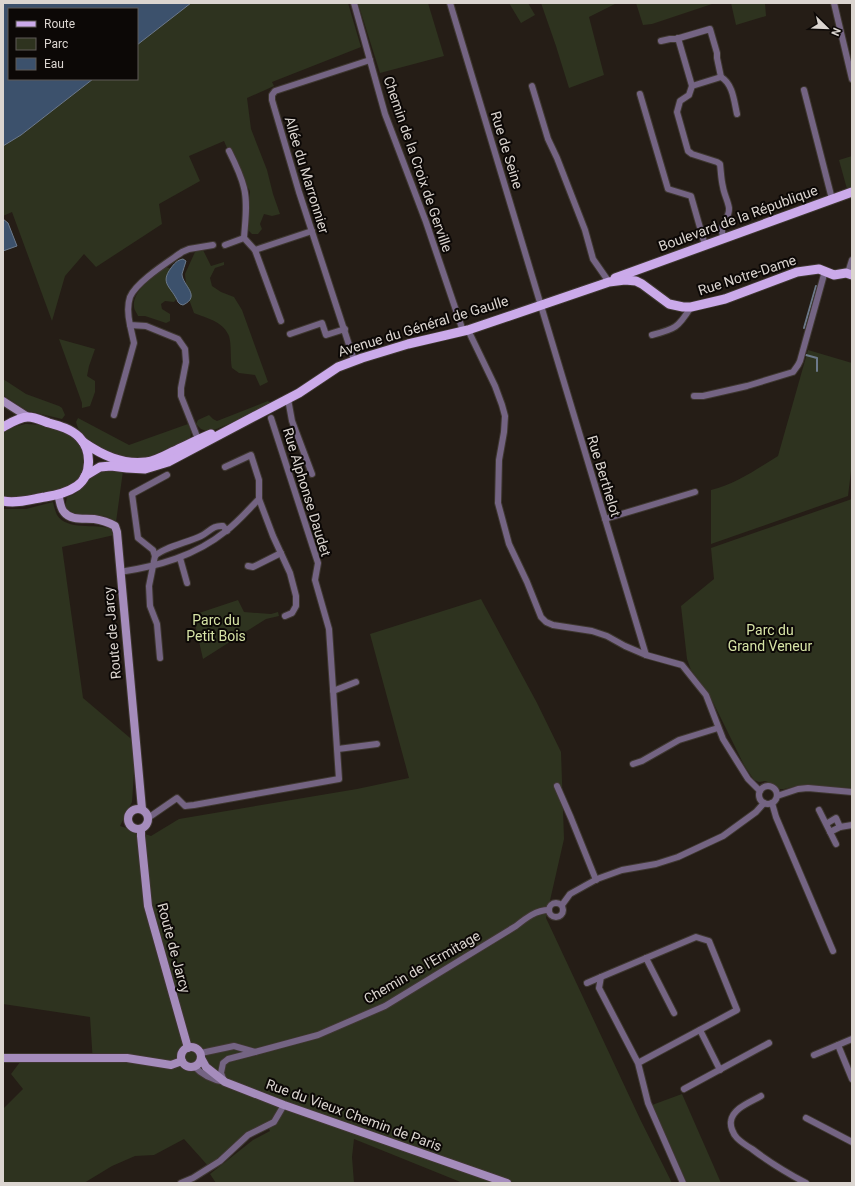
<svg xmlns="http://www.w3.org/2000/svg" width="855" height="1186" viewBox="0 0 855 1186" font-family="Roboto,sans-serif">
<style>
.green{fill:#2e331f}
.water{fill:#3c516c;stroke:#6c798a}
.lines{fill:none;stroke-linecap:round;stroke-linejoin:round}
.stream{stroke:#6c798a;stroke-width:2}
.street-casing{stroke:#3e3730;stroke-width:8}
.secondary-casing{stroke:#3e3730;stroke-width:10}
.primary-casing{stroke:#3e3730;stroke-width:11}
.street{stroke:#746483;stroke-width:6}
.secondary{stroke:#a58cbc;stroke-width:8}
.primary{stroke:#cbaaea;stroke-width:9}
.labels{text-anchor:middle;dominant-baseline:central;stroke-width:4;stroke-linejoin:round;paint-order:stroke}
.street-label{font-size:14px;fill:#dbd5d0;stroke:#0c0806}
.park-label{font-size:14px;fill:#d7e4a6;stroke:#0c0806}
</style>
<rect width="100%" height="100%" fill="#251d16"/>
<g class="green">
<path d="M191,3H348L361,47L272,82L274,86L247,98L251,129L267,170L273,194L280,214L272,216L264,214L260,224L262,229L258,234H252L248,230L250,191L237,171L224,141L189,156L200,181L159,204L162,224L96,267L84,254L65,276L52,321L12,212L3,216V146L21,135L93,79H137V45Z"/>
<path d="M358,3H428L444,56L380,73Z"/>
<path d="M509,3H528L535,15L521,23Z"/>
<path d="M541,3H617L589,17L604,75L569,88L556,46Z"/>
<path d="M636,3H715L652,24L643,25Z"/>
<path d="M731,3H765L766,16L736,25Z"/>
<path d="M852,156V187L847,189L839,160Z"/>
<path d="M201,246L211,266L224,262V265L215,268L210,278L212,286L221,292L234,297L242,310L268,382L260,386L255,375L239,373L232,368C230,360 232,340 228,334C222,321 206,318 194,313L187,294L185,274L195,252Z"/>
<path d="M166,267L172,269L180,295L174,302L165,301L161,304L162,309L170,314V321L166,323L145,316H138C137,313 134,310 134,307C132,290 155,276 166,267Z"/>
<path d="M59,339L95,349L89,366L87,376L95,381V392L90,406L82,408V403Z"/>
<path d="M808,350L852,363V463L848,496L711,544V490C736,484 757,469 778,456Z"/>
<path d="M3,379L26,394L59,406L62,408L65,415L62,419L28,411L3,395Z"/>
<path d="M268,401L271,404L241,419L209,432L201,429L196,424L198,420L209,415L213,419L217,421Z"/>
<path d="M78,418L129,445L188,424C191,431 192,435 189,443L157,459L129,462L90,443L78,428L76,422Z"/>
<path d="M25,424C49,424 91,435 83,467C82,475 76,481 69,486C60,491 49,492 39,493C27,496 16,498 3,496V432L10,428Z"/>
<path d="M101,470L123,471L116,522L112,519L105,516L72,514L66,510V502L67,497C70,496 74,495 76,493C87,486 89,476 101,470Z"/>
<path d="M852,499V788L800,785L784,789H780L771,783L765,781L759,782L754,780L744,765L708,692L691,670L687,659L681,606L714,579L711,548Z"/>
<path d="M53,502C54,506 55,511 57,515C67,531 95,523 111,529L114,535L62,547L83,698L136,743L132,802L120,826L151,836L179,819L357,789L409,778L370,634L481,599L537,703L561,752L564,839L546,918L640,1119L672,1183H463L354,1139L352,1157L354,1183H216L210,1174L253,1140L270,1131L267,1125L242,1141L210,1168L184,1139L154,1155L135,1156L112,1166L84,1183H3V1109L23,1089L11,1074L20,1062L93,1063L90,1017L3,1004V509H26Z"/>
<path d="M238,600L244,612L271,614L278,612L279,616L266,619L203,659L193,615Z"/>
<path d="M682,1094L721,1183H687L652,1105Z"/>
</g>
<g class="water">
<path d="M3,3H191L137,45V9H9V79H93L21,135L3,146Z"/>
<path d="M3,219L8,223L17,246L3,251Z"/>
<path d="M183,259L186,261C185,265 183,270 182,274C182,285 202,296 183,305L180,304L178,302C172,287 159,284 171,268C174,264 177,260 183,259Z"/>
</g>
<g class="lines">
<g class="stream">
<path d="M804,328L816,286"/>
<path d="M806,355L817,358V371"/>
</g>
<g class="street-casing">
<g id="street">
<path d="M354,3L385,114L426,222L463,331"/>
<path d="M450,3L646,655"/>
<path d="M834,3L852,79"/>
<path d="M678,38L692,86"/>
<path d="M661,41L670,39H676L710,29L717,53V58L721,77"/>
<path d="M532,86L548,139L557,158L585,230L593,259L609,282"/>
<path d="M804,90L832,199"/>
<path d="M640,94L668,189L691,196L705,245"/>
<path d="M229,151C235,163 241,175 244,188C248,204 245,222 244,238"/>
<path d="M724,239C717,222 730,221 729,208C728,201 724,194 723,187C721,179 721,172 720,164L717,162L692,154L688,151L677,112L680,101L689,95L692,86L721,77C733,84 734,101 737,114"/>
<path d="M225,245L244,238L255,250L312,231"/>
<path d="M255,250L281,321"/>
<path d="M848,273L852,260"/>
<path d="M468,330L495,386L502,405L505,416L504,432L499,460L498,503L509,544L527,582L541,617L546,622L553,625L592,631L607,636L625,646L646,655L682,665L706,695L723,739L748,779L760,791"/>
<path d="M290,334L322,323L326,335L345,329"/>
<path d="M652,335C675,329 678,328 691,307"/>
<path d="M354,360L299,192L272,100V95L275,91L370,60"/>
<path d="M694,396H703L747,386L793,372L798,365L800,361L825,271"/>
<path d="M288,399L292,421L312,474"/>
<path d="M114,415L134,343L130,325"/>
<path d="M198,439L181,396V388L186,362L185,349L178,339L146,326L130,325C128,316 127,306 130,297C136,282 168,262 182,252L189,249L213,245"/>
<path d="M225,467L251,455L259,480V499L273,536L290,573L296,596V606L292,613L285,616"/>
<path d="M605,519L695,492"/>
<path d="M155,556C162,548 189,542 201,536C209,532 213,525 223,526L227,531"/>
<path d="M180,558L187,583"/>
<path d="M248,566L253,567L281,553"/>
<path d="M120,572C159,566 195,556 226,531C238,522 248,510 259,499"/>
<path d="M160,658L157,624L150,606L149,586L155,556L153,550L138,538L132,494L167,475"/>
<path d="M333,691L356,682"/>
<path d="M338,749L377,744"/>
<path d="M633,764L642,761L679,740L718,728"/>
<path d="M557,786L571,818L596,880"/>
<circle cx="768" cy="795" r="9"/>
<path d="M777,796L798,789L808,788L852,792"/>
<path d="M772,803L776,817L833,951"/>
<path d="M819,810L830,832L840,827L836,818L826,824"/>
<path d="M148,818L177,798L185,806L194,805L339,779L329,629L315,580L318,563L271,418"/>
<path d="M840,827L852,825"/>
<path d="M830,832L836,844"/>
<circle cx="556" cy="910" r="7"/>
<path d="M562,905L570,894L597,879L622,870L656,864L678,857L723,836L756,812L764,803"/>
<path d="M646,958L674,1013"/>
<path d="M587,983L601,977"/>
<path d="M700,1030L720,1070"/>
<path d="M838,1045L852,1079"/>
<path d="M201,1053L234,1046L255,1052L318,1035L385,1006L516,926C526,918 536,910 549,910"/>
<path d="M814,1055L852,1039"/>
<path d="M638,1063L737,1010L709,941L696,937L601,977L599,988L638,1063L648,1103L683,1183"/>
<path d="M194,1066C202,1075 213,1080 225,1082"/>
<path d="M224,1081L221,1073L223,1063L228,1059L255,1052"/>
<path d="M684,1089L769,1043"/>
<path d="M761,1096C751,1102 733,1108 731,1121C730,1126 733,1134 737,1138C741,1142 747,1146 752,1149C769,1162 787,1173 806,1183"/>
<path d="M806,1118L852,1142"/>
<path d="M181,1183L193,1178L220,1161L248,1135L274,1122L284,1105"/>
</g>
</g>
<g class="secondary-casing">
<g id="secondary">
<path d="M3,401L28,417"/>
<path d="M58,494C60,500 60,508 64,512C71,521 84,518 94,519C101,520 108,522 115,526L117,532L142,809"/>
<circle cx="138" cy="819" r="10"/>
<path d="M141,829V836L148,906L188,1048"/>
<circle cx="191" cy="1057" r="10"/>
<path d="M3,1058H127L171,1065L182,1061"/>
<path d="M201,1058L206,1067L225,1082L284,1105L507,1183"/>
</g>
</g>
<g class="primary-casing">
<g id="primary">
<path d="M615,278L852,192"/>
<path d="M3,427C10,423 20,417 28,417C35,417 43,421 49,423C60,426 71,429 79,437C92,450 92,475 77,486C67,493 56,495 45,497C32,499 17,504 3,501"/>
<path d="M83,442C102,455 122,465 146,462C156,461 166,455 174,451C187,445 199,439 211,434"/>
<path d="M85,476L100,467L111,466L127,468L145,469L168,462L255,416L299,393L338,367L362,358L408,344L468,330L609,282L625,280L636,281L642,284L669,304L683,307H691L725,299L797,272L819,269L834,275L846,273L852,275"/>
</g>
</g>
<use href="#street" class="street"/>
<use href="#secondary" class="secondary"/>
<use href="#primary" class="primary"/>
</g>
<g class="labels">
<g class="street-label">
<text transform="translate(507 150) rotate(73)">Rue de Seine</text>
<text transform="translate(418 164) rotate(71)">Chemin de la Croix de Gerville</text>
<text transform="translate(307 175) rotate(73)">Allée du Marronnier</text>
<text transform="translate(738 218) rotate(-20)">Boulevard de la République</text>
<text transform="translate(747 275) rotate(-18)">Rue Notre-Dame</text>
<text transform="translate(423 326) rotate(-17)">Avenue du Général de Gaulle</text>
<text transform="translate(604 476) rotate(73)">Rue Berthelot</text>
<text transform="translate(307 492) rotate(73)">Rue Alphonse Daudet</text>
<text transform="translate(112 633) rotate(-95)">Route de Jarcy</text>
<text transform="translate(174 948) rotate(75)">Route de Jarcy</text>
<text transform="translate(422 967) rotate(-30)">Chemin de l'Ermitage</text>
<text transform="translate(354 1115) rotate(20)">Rue du Vieux Chemin de Paris</text>
</g>
<g class="park-label">
<text x="216" y="620">Parc du<tspan x="216" dy="16">Petit Bois</tspan></text>
<text x="770" y="630">Parc du<tspan x="770" dy="16">Grand Veneur</tspan></text>
</g>
</g>
<rect width="855" height="1186" fill="none" stroke="#dbd5d0" stroke-width="8"/>
<rect x="8" y="8" width="130" height="72" fill="#0c0806" stroke="#5f5a57"/>
<rect x="16" y="21" width="20" height="6" fill="#cbaaea" stroke="#5f5a57"/>
<text x="44" y="28" font-size="12" fill="#dbd5d0">Route</text>
<rect x="16" y="38" width="20" height="12" fill="#2e331f" stroke="#5f5a57"/>
<text x="44" y="48" font-size="12" fill="#dbd5d0">Parc</text>
<rect x="16" y="58" width="20" height="12" fill="#3c516c" stroke="#5f5a57"/>
<text x="44" y="68" font-size="12" fill="#dbd5d0">Eau</text>
<g transform="translate(827 28) rotate(113)" stroke="#0c0806" stroke-width="3" paint-order="stroke">
<path d="M0-3L7 15L0 10L-7 15Z" fill="#dbd5d0"/>
<text y="-6" font-size="11" font-weight="bold" text-anchor="middle" fill="#dbd5d0">N</text>
</g>
</svg>
